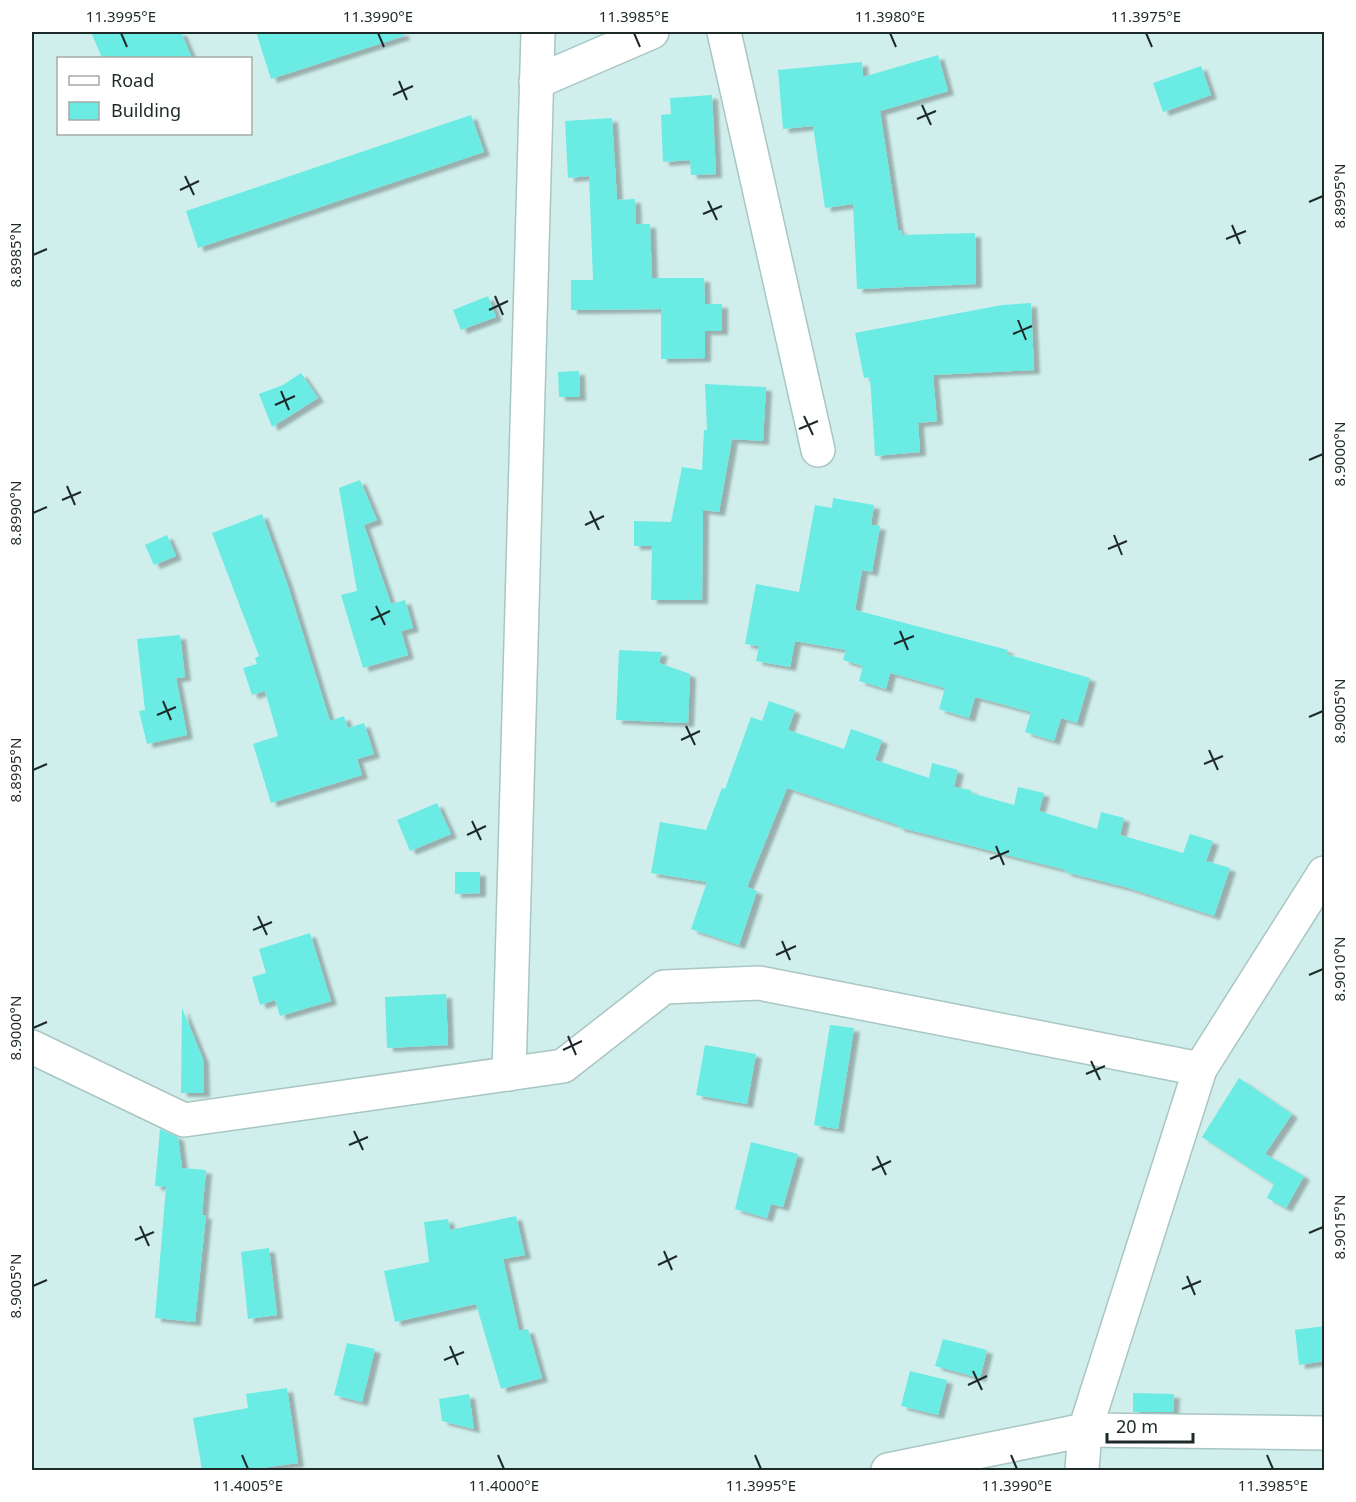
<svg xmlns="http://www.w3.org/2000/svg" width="1356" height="1502" viewBox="0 0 1356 1502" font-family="'Noto Sans',sans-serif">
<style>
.building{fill:#6bebe4;filter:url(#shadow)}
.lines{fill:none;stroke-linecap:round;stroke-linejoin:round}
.minor-casing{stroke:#a8c6c3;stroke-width:36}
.minor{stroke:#fff;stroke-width:33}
.ticks{fill:none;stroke:#1e2a29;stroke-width:2}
.neatline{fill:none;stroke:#1e2a29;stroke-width:2}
.ticks-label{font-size:15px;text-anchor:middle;fill:#1e2a29}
</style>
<defs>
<filter id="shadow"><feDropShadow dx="6" dy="4" stdDeviation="1.5" flood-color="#0004"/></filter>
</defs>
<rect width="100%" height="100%" fill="#d0efec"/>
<g class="building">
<path d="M91,32H181L192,58H102Z"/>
<path d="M256,32H403L404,36L271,79Z"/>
<path d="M938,55L948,91L880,111L898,230H902V235L975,233L976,284L857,289L853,204L825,208L813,126L783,129L778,70L862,62L863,77Z"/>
<path d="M1201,66L1211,95L1163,112L1153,83Z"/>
<path d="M712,95L716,174L691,175L690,160L663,162L661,115L671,114L670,98Z"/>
<path d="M471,115L484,152L198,248L186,211Z"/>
<path d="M612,118L617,200L635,199L636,224H650L652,278H704L705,304H722V331H705V358L661,359V309L571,310V280H593L589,176L568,178L565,121Z"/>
<path d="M488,296L496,317L461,330L453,310Z"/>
<path d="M1031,303L1034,370L933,375L937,421L918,423L920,452L875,456L870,377L864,378L855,333L1002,305Z"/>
<path d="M579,371L580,397H559L558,372Z"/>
<path d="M301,373L318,398L272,427L259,394L283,385Z"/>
<path d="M705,384L766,387L763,441L732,439L719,512L703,510L702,600H651L652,546H634V521L671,522L682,467L702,470L704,430H707Z"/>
<path d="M360,480L377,520L364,525L391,604L405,600L413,628L401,631L408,655L363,668L341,595L357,591L339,488Z"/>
<path d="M833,498L874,505L871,525L880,526L872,572L862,570L855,610L1008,650L1006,654L1090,678L1077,723L1061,718L1054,741L1025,732L1031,712L975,697L969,718L939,709L945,688L890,673L886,689L859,681L863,666L843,660L846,650L795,641L790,667L756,661L759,646L745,644L756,584L799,592L815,505L832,508Z"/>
<path d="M262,514L287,583L330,721L344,716L348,728L364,723L374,754L357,759L362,775L271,803L253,744L278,736L265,691L252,695L243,668L257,664L255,658L259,656L212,533Z"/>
<path d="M167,535L176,556L154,565L145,545Z"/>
<path d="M180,635L185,677L176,678L187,735L147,744L139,711L145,710L137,639Z"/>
<path d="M619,650L662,652L659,663L690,674L688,723L616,720Z"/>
<path d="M769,701L795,710L788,730L844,749L851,729L882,740L875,760L929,778L932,763L958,770L954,787L971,790V793L1014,805L1018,787L1044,793L1039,811L1097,829L1101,812L1124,818L1120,835L1183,853L1190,834L1213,841L1206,861L1230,868L1214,916L1129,888L1065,872L1066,870L898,827V825L787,788L747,887L757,891L739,945L691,929L707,882L651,873L660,822L706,830L722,788L725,789L751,717L762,721Z"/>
<path d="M437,803L451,834L410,851L397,820Z"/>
<path d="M455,872H480V893L455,894Z"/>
<path d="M310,933L331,1001L280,1016L275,1000L260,1005L252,977L266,973L259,949Z"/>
<path d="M446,994L448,1045L387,1048L385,997Z"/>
<path d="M182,1008L203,1059L204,1093H181Z"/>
<path d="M830,1025L854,1028L838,1129L814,1125Z"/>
<path d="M705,1045L756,1054L747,1104L696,1095Z"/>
<path d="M1239,1078L1292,1114L1265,1154L1304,1176L1286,1208L1267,1198L1274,1184L1202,1137Z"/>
<path d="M160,1129L178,1137L182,1168L206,1170L202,1215H206L195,1322L155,1318L166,1187L155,1186Z"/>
<path d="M751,1142L798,1154L783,1207L771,1204L767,1218L735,1209Z"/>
<path d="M516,1216L525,1255L503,1259L519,1331L528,1329L542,1378L501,1389L476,1304L395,1322L384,1271L429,1262L424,1222L448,1219L450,1230Z"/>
<path d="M269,1248L277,1315L248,1319L241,1252Z"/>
<path d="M1324,1326V1361L1299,1365L1295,1330Z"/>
<path d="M943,1339L987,1350L980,1378L935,1366Z"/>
<path d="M347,1343L375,1349L362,1402L334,1395Z"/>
<path d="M910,1371L947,1380L938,1415L901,1406Z"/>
<path d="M287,1388L298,1463L247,1470H202L193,1418L248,1408L246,1394Z"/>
<path d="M1133,1393L1174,1394L1173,1412H1133Z"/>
<path d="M469,1394L474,1429L442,1421L439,1399Z"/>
</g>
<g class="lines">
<g class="minor-casing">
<g id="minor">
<path d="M724,32L818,450"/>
<path d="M536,82L652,32"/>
<path d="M32,1047L184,1120L563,1066L664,987L759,983L1200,1069L1085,1430L888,1470"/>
<path d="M1200,1069L1324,873"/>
<path d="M509,1074L538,32"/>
<path d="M1082,1470L1085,1430L1324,1433"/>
</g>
</g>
<use href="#minor" class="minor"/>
</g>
<path class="ticks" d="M121,33L127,47M378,33L384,47M634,33L640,47M890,33L896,47M1146,33L1152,47M399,81L407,100M393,95L413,86M922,105L931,125M917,119L936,111M185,176L194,195M180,190L199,181M708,201L717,220M1309,202L1323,196M703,214L722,206M1232,225L1240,244M1226,239L1246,231M33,255L47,249M495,296L503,315M489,310L508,301M1018,320L1026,340M1013,334L1032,326M281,391L289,410M275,405L295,396M804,416L813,435M799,429L818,421M1309,460L1323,454M67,486L75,505M62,500L81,492M590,511L599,530M33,513L47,507M585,525L604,516M1114,535L1122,555M1108,549L1127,541M376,606L385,625M371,620L390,611M900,631L908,650M894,644L914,636M163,701L171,720M157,715L176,707M1309,717L1323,711M686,726L695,745M681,740L700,731M1209,750L1218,770M1204,764L1223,756M33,770L47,764M472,821L481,840M467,835L486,826M996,846L1004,865M990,859L1009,851M258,916L267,935M253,930L272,922M782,941L790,960M776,955L796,946M1309,975L1323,969M33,1028L47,1022M568,1036L576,1055M563,1050L582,1041M1091,1061L1100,1080M1086,1074L1105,1066M354,1131L363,1150M349,1145L368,1137M877,1156L886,1175M872,1170L891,1161M140,1226L149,1246M1309,1233L1323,1227M135,1240L154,1232M664,1251L672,1270M658,1265L677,1256M1187,1276L1195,1295M33,1286L47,1280M1182,1289L1201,1281M450,1346L458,1365M444,1360L464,1352M973,1371L982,1390M968,1385L987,1376M242,1455L248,1469M498,1455L504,1469M755,1455L761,1469M1011,1455L1017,1469M1267,1455L1273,1469"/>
<rect width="1356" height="1502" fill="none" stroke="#ffffff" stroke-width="66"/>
<rect x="57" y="57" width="195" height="78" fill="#ffffff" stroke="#a5aaa9" stroke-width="1.5"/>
<rect x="69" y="76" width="30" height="9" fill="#ffffff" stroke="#a5aaa9" stroke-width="1.5"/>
<text x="111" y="87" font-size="18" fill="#1e2a29">Road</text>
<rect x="69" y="102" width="30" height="18" fill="#6bebe4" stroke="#a5aaa9" stroke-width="1.5"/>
<text x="111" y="117" font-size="18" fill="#1e2a29">Building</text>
<path d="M1107 1433v9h86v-9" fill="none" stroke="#1e2a29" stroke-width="3"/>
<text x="1116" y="1433" font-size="18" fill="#1e2a29" stroke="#ffffff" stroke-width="4.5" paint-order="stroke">20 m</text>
<rect x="33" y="33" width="1290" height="1436" class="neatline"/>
<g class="ticks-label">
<text x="121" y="22">11.3995°E</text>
<text x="378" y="22">11.3990°E</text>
<text x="634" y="22">11.3985°E</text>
<text x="890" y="22">11.3980°E</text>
<text x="1146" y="22">11.3975°E</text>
<text transform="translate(1340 196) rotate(-90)" y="5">8.8995°N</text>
<text transform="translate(16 255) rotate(-90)" y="5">8.8985°N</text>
<text transform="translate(1340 454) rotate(-90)" y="5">8.9000°N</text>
<text transform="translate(16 513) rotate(-90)" y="5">8.8990°N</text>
<text transform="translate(1340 711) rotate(-90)" y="5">8.9005°N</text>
<text transform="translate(16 770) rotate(-90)" y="5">8.8995°N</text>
<text transform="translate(1340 969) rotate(-90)" y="5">8.9010°N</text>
<text transform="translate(16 1028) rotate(-90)" y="5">8.9000°N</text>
<text transform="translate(1340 1227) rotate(-90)" y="5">8.9015°N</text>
<text transform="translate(16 1286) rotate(-90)" y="5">8.9005°N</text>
<text x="248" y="1491">11.4005°E</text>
<text x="504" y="1491">11.4000°E</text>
<text x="761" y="1491">11.3995°E</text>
<text x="1017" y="1491">11.3990°E</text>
<text x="1273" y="1491">11.3985°E</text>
</g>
</svg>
